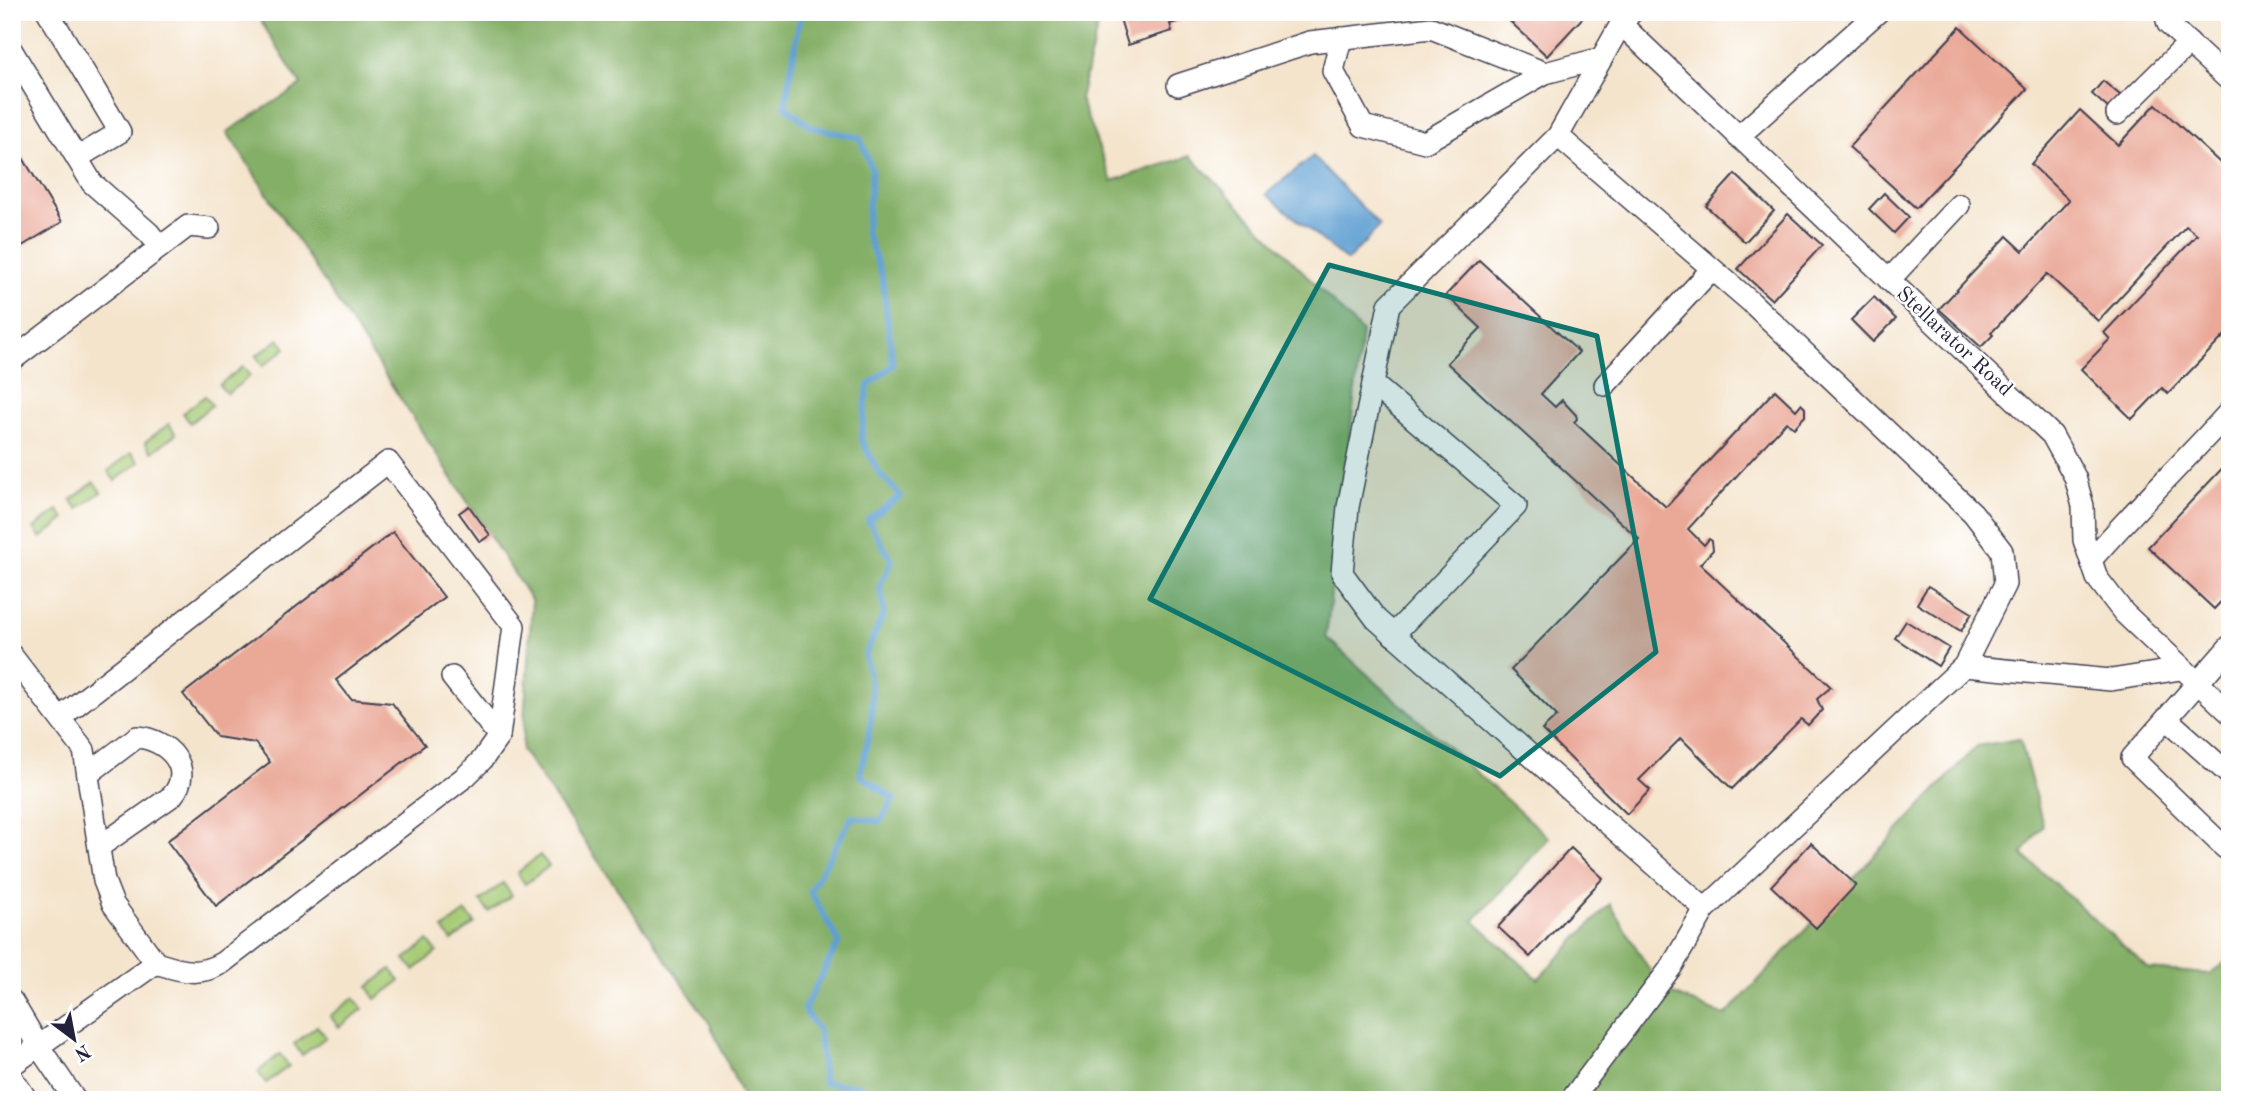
<svg xmlns="http://www.w3.org/2000/svg" width="2242" height="1112" viewBox="0 0 2242 1112" font-family="'Old Standard TT',serif">
<style>
.green{fill:#a6cb75;stroke:#647658;stroke-width:2}
.forest{fill:#84af66;stroke:#536850;stroke-width:2}
.water{fill:#5f9fd2;stroke:#406086;stroke-width:2}
.lines{fill:none;stroke-linecap:round;stroke-linejoin:round}
.stream{stroke:#5f9fd2;stroke-width:6}
.building{fill:#eaa897}
.minor-casing{stroke:#423f51;stroke-width:24}
.minor{stroke:#fff;stroke-width:21}
.marked{fill:#0f766e;fill-opacity:0.2;stroke:#0f766e;stroke-width:5;stroke-linejoin:round}
.labels{text-anchor:middle;dominant-baseline:central;stroke-width:5;stroke-linejoin:round;paint-order:stroke}
.street-label{font-size:21px;fill:#22223b;stroke:#fff}
</style>
<rect width="100%" height="100%" fill="#fff"/>
<filter id="ink" filterUnits="userSpaceOnUse"><feTurbulence type="fractalNoise" baseFrequency=".0143" numOctaves="2"/><feDisplacementMap in="SourceGraphic" scale="14" xChannelSelector="R" yChannelSelector="G"/><feConvolveMatrix kernelMatrix="1 2 1 2 8 2 1 2 1" color-interpolation-filters="sRGB"/></filter>
<filter id="wash" filterUnits="userSpaceOnUse"><feTurbulence type="fractalNoise" baseFrequency=".00686" numOctaves="4" result="noise"/><feDisplacementMap in="SourceGraphic" scale="28" xChannelSelector="R" yChannelSelector="G"/><feGaussianBlur stdDeviation="1.57" result="paint"/><feColorMatrix in="noise" values="0 0 0 0 0 0 0 0 0 0 0 0 0 0 0 0 0 1.4 0 .05"/><feComposite in="paint" operator="in"/></filter>
<g filter="url(#wash)">
<rect width="100%" height="100%" fill="#f4e4cc"/>
<g class="green">
<path d="M279,339L286,348L263,366L256,356Z"/>
<path d="M243,367L250,376L227,394L219,385Z"/>
<path d="M205,396L212,405L190,423L183,413Z"/>
<path d="M169,424L176,434L152,452L145,442Z"/>
<path d="M131,453L139,462L115,481L108,471Z"/>
<path d="M94,482L101,492L78,509L71,500Z"/>
<path d="M58,510L65,519L41,538L34,528Z"/>
<path d="M540,855L549,866L525,884L517,873Z"/>
<path d="M503,883L512,895L489,912L480,901Z"/>
<path d="M466,912L475,923L452,941L443,929Z"/>
<path d="M428,941L437,952L414,970L405,959Z"/>
<path d="M391,969L400,981L376,999L368,987Z"/>
<path d="M354,998L363,1009L339,1027L330,1016Z"/>
<path d="M317,1026L326,1037L302,1055L294,1044Z"/>
<path d="M280,1054L289,1066L266,1083L258,1072Z"/>
</g>
<path class="forest" d="M255,12H1101L1080,99L1112,181L1190,156L1362,332L1326,637L1549,838L1474,921L1538,979L1610,904L1661,989L1725,1016L1977,746L2020,739L2043,825L2022,854L2149,969L2209,974L2230,959V1100H744L710,1024L522,750L532,601L227,132L301,85Z"/>
<path class="water" d="M1313,156L1380,226L1347,261L1266,194Z"/>
<g class="lines">
<path class="stream" d="M801,12L785,106L811,127L860,138L872,170L866,232L882,276L893,365L868,386L861,439L879,473L901,496L868,520L892,561L880,586L884,613L865,656C878,702 871,729 860,775L894,799L880,822L852,817L810,891L839,942L804,1009L819,1032L824,1083L860,1086L864,1100"/>
</g>
<g id="blocks">
<g class="building">
<path d="M1118,12H1177L1180,21L1170,24L1172,31L1128,45Z"/>
<path d="M1500,12H1588L1547,56Z"/>
<path d="M1960,27L2027,89L1916,208L1849,147Z"/>
<path d="M2103,81L2120,95L2109,109L2092,94Z"/>
<path d="M2156,104L2230,172V330L2168,394L2162,388L2132,419L2081,369L2110,339L2104,333L2197,235L2186,226L2098,321L2047,274L1991,333L1993,335L1981,347L1939,309L2007,236L2023,251L2069,200L2031,164L2080,110L2118,145Z"/>
<path d="M12,140L62,222L12,252Z"/>
<path d="M1735,174L1774,211L1745,242L1706,206Z"/>
<path d="M1884,193L1909,217L1894,233L1869,209Z"/>
<path d="M1788,214L1822,245L1772,300L1738,269Z"/>
<path d="M1479,260L1579,352L1541,394L1555,407L1562,400L1576,415L1577,419L1574,422L1666,507L1775,390L1796,410L1801,404L1805,408V416L1794,428L1786,422L1688,529L1704,545L1709,539L1712,541L1713,550L1700,564L1831,687L1817,699L1822,710L1808,725L1801,719L1732,789L1681,738L1639,780L1650,790L1627,814L1542,730L1557,716L1511,670L1639,539L1447,363L1481,328L1446,295Z"/>
<path d="M1874,297L1896,319L1873,342L1851,320Z"/>
<path d="M2230,460V592L2214,609L2148,547Z"/>
<path d="M469,506L490,535L480,542L459,513Z"/>
<path d="M393,532L444,597L336,680L351,699L392,703L425,745L216,906L167,841L270,762L255,743L217,737L183,694Z"/>
<path d="M1928,586L1972,613L1961,631L1917,604Z"/>
<path d="M1906,621L1949,648L1938,666L1895,638Z"/>
<path d="M1811,843L1856,885L1816,928L1771,886Z"/>
<path d="M1571,848L1603,878L1530,957L1498,927Z"/>
</g>
</g>
</g>
<g filter="url(#ink)">
<use href="#blocks" fill-opacity="0" stroke="#423f51" stroke-width="2"/>
<g class="lines">
<g class="minor-casing">
<g id="minor">
<path d="M48,12L120,132L77,158"/>
<path d="M2165,12L2168,24L2230,81"/>
<path d="M1621,24L2052,435L2075,477L2083,506L2084,540L2097,578L2124,613L2230,713"/>
<path d="M1341,38L1333,71L1363,126L1425,142L1545,73"/>
<path d="M12,51L92,183L149,233L160,247"/>
<path d="M1178,85L1310,42L1431,28L1545,73L1602,58"/>
<path d="M2117,114L2189,43"/>
<path d="M1558,136L1752,303L1973,513L2002,551L2005,584L1964,666L1705,909L1376,619L1342,573L1348,507L1389,305L1558,136L1621,24L1632,12"/>
<path d="M1738,137L1878,12"/>
<path d="M1889,280L1959,205"/>
<path d="M12,360L188,226L209,228"/>
<path d="M1373,384L1516,506L1393,635"/>
<path d="M1605,385L1712,269"/>
<path d="M2091,560C2136,508 2184,462 2230,411"/>
<path d="M2230,646L2132,758L2225,848L2230,842"/>
<path d="M12,656L84,750L104,881L113,904L156,963L12,1065"/>
<path d="M1964,666L2111,680L2181,669"/>
<path d="M452,677L499,736"/>
<path d="M61,717L388,462L514,626L499,736L482,760L466,776L222,963C197,977 182,971 156,963"/>
<path d="M2167,719L2230,775"/>
<path d="M88,774L137,737C167,739 196,768 172,796L99,847"/>
<path d="M12,1001L39,1047L75,1100"/>
<path d="M12,1078L27,1100"/>
<path d="M1571,1100L1672,966L1705,909"/>
</g>
</g>
<use href="#minor" class="minor"/>
</g>
</g>
<path class="marked" d="M1329,265L1597,336L1656,652L1500,776L1150,599Z"/>
<g class="labels">
<g class="street-label">
<text transform="translate(1954 342) rotate(43)">Stellarator Road</text>
</g>
</g>
<rect width="2242" height="1112" fill="none" stroke="#fff" stroke-width="42"/>
<g transform="translate(74 1039) rotate(148)" stroke="#ffffff" stroke-width="5" paint-order="stroke">
<path d="M0-5L12 26L0 18L-12 26Z" fill="#22223b"/>
<text y="-10" font-size="19" font-weight="bold" text-anchor="middle" fill="#22223b">N</text>
</g>
</svg>
